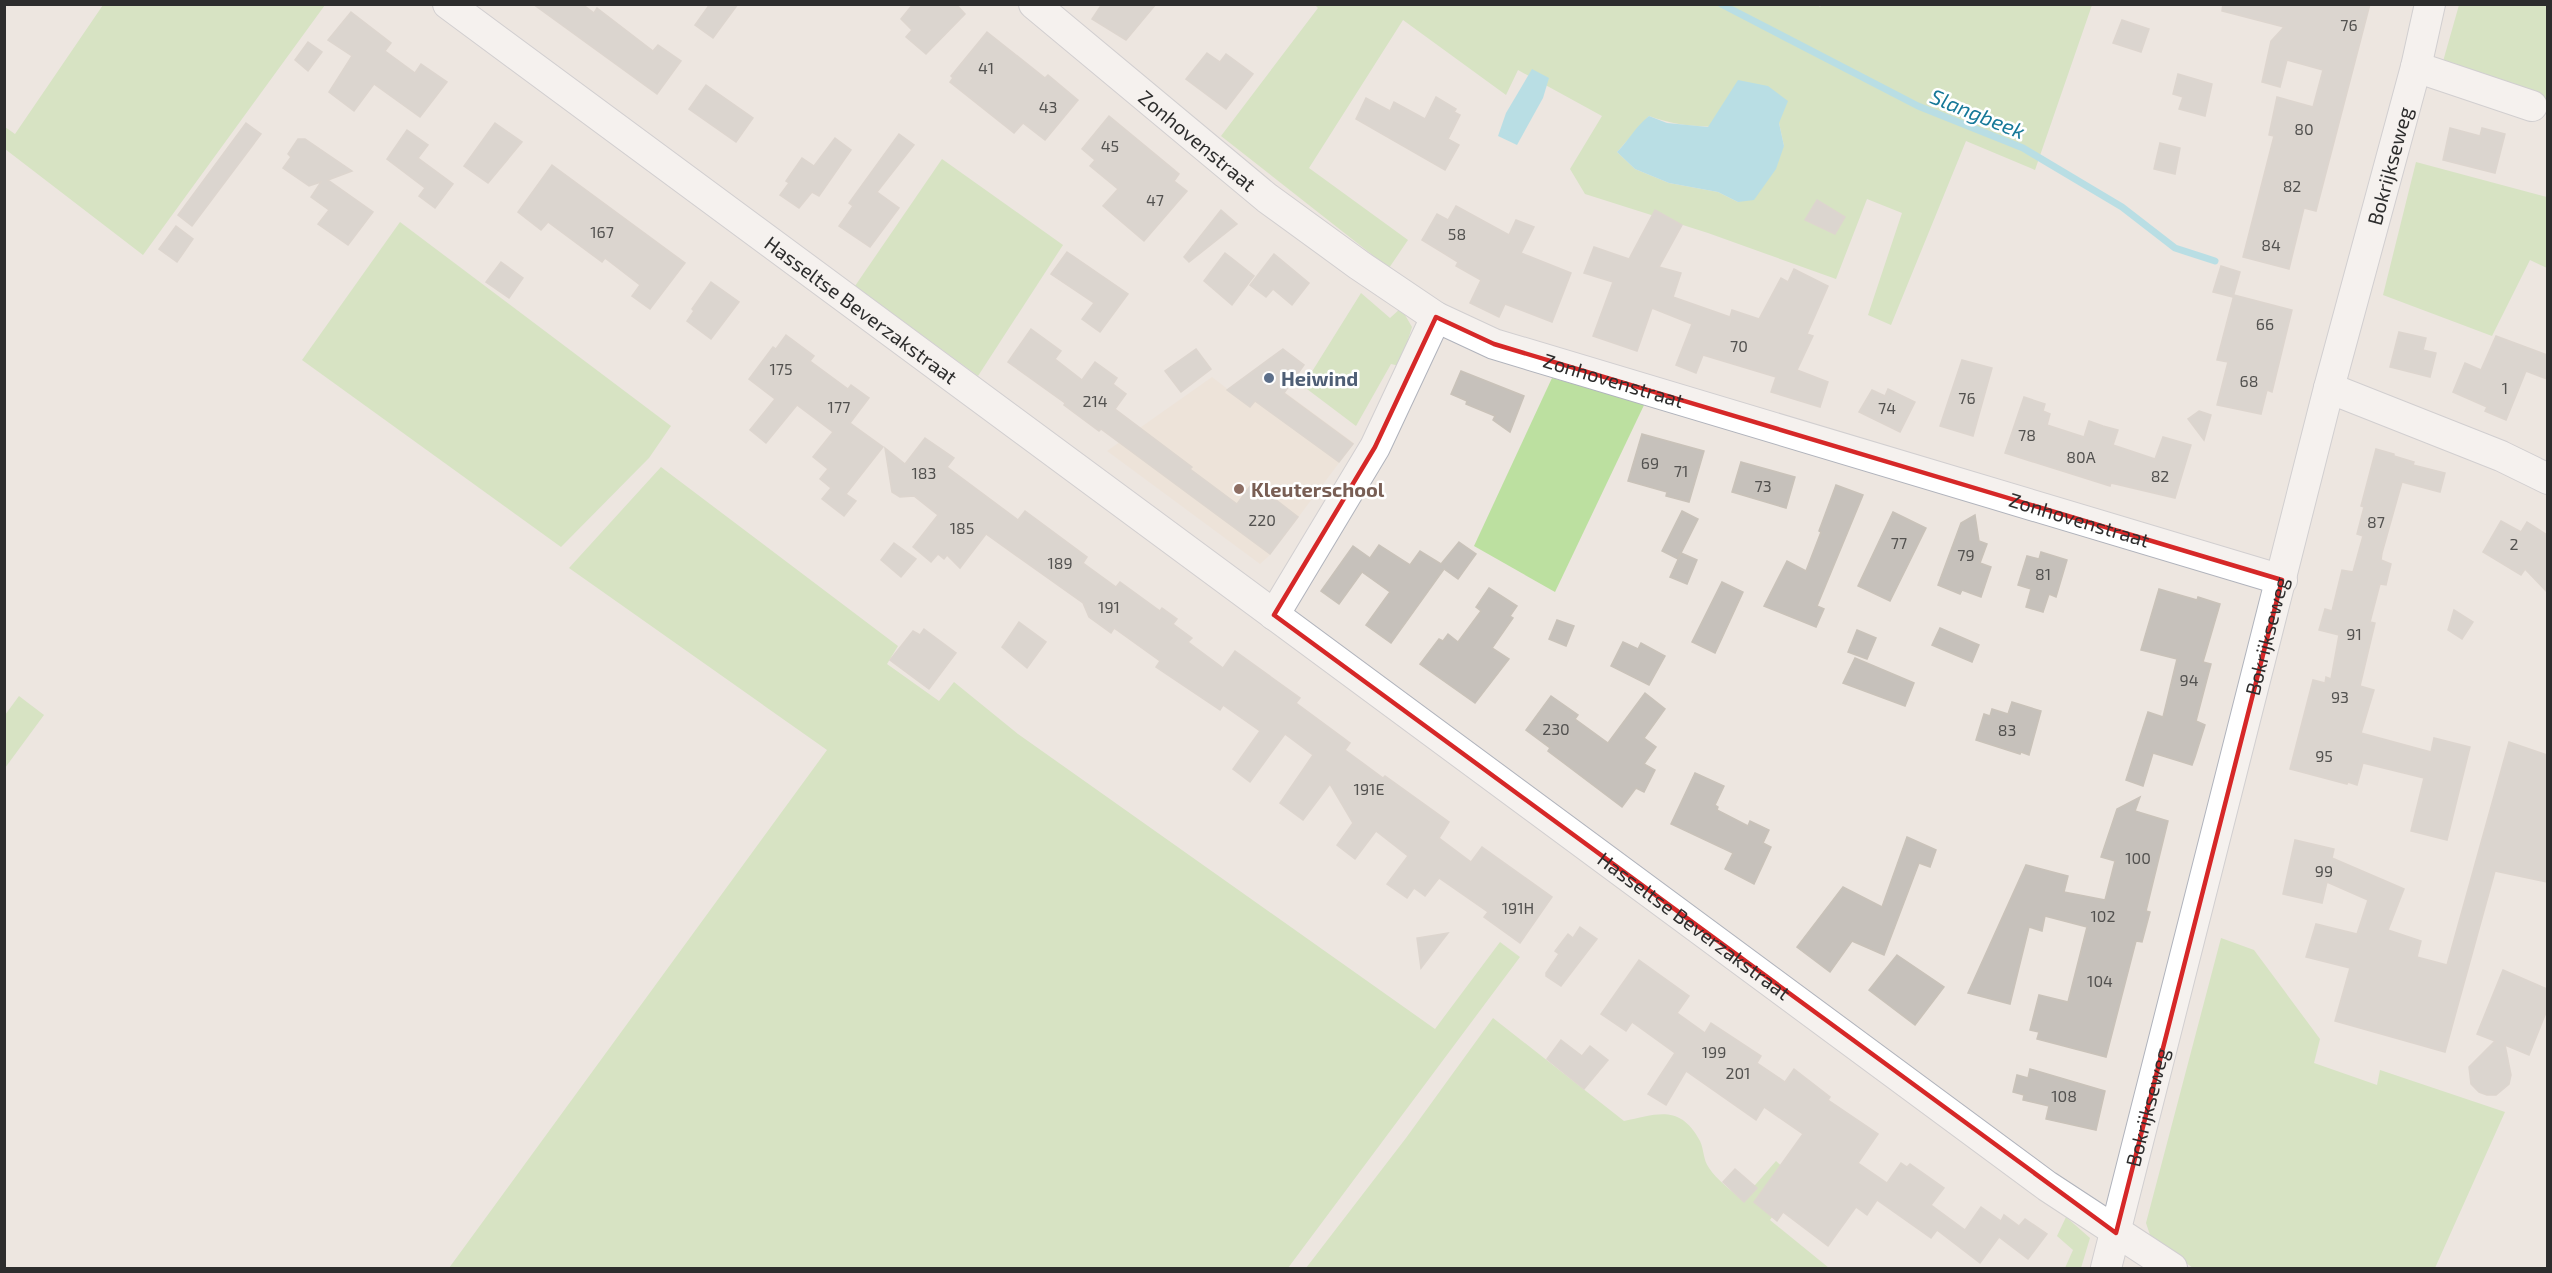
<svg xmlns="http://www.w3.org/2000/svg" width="2552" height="1273" viewBox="0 0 2552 1273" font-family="'Exo 2',sans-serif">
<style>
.education{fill:#ede1d1}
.green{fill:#bce0a0;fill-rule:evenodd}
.water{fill:#7ad6e9}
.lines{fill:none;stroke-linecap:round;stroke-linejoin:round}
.stream{stroke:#7ad6e9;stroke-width:7}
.building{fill:#c6c1bb;stroke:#c9c2b9;stroke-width:1.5}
.minor-casing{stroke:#b0b3bc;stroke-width:32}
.minor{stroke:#fff;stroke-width:30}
.marked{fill:none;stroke:#d62828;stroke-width:4.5;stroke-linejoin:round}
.service-dot{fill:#5c6f8a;stroke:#fff;stroke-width:2}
.education-dot{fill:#8d6e63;stroke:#fff;stroke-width:2}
.labels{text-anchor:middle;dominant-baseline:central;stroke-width:5;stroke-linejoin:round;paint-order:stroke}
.number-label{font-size:16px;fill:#535250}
.street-label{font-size:20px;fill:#2d2d2d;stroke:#fff}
.service-label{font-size:20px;font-weight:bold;fill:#4e5e75;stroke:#fff;text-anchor:start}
.education-label{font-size:20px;font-weight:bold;fill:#785e54;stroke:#fff;text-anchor:start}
.water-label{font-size:21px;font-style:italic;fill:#157898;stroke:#fff}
</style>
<rect width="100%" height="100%" fill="#ede6e0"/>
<path class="education" d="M1212,377L1251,407L1255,401L1272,413L1286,393L1354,443L1270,555L1260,564L1107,451Z"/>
<g class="green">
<path d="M1817,4L1820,7L1822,4L2092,5L2035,170L1966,141L1891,325L1868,315L1902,213L1867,199L1836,279L1708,233L1585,194L1570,169L1602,116L1518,70L1506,95L1403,20L1309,168L1408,240L1389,268L1221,136L1318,8L1315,5ZM1649,116C1691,132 1736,126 1779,123L1784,146L1738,202L1718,192L1669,183L1635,169L1617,152Z"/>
<path d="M103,5H325L143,255L5,149V127L15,134Z"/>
<path d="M2459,5H2547V101L2442,65Z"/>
<path d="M942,159L1063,245L978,376L855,286Z"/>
<path d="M2416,162L2547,197V268L2530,260L2492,336L2383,295Z"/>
<path d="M400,222L671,426L649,458L561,547L302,360Z"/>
<path d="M1361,293L1390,318L1401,308L1412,327L1400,366L1391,364L1356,426L1303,386Z"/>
<path d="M1552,378L1645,403L1555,592L1474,546Z"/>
<path d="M661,467L898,646L887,664L939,701L954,682L1018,734L1435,1029L1500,942L1520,957L1288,1268H449L827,750L569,568Z"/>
<path d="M19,696L44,715L5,768V715Z"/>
<path d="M2221,938L2254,950L2320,1039L2314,1063L2377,1085L2380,1070L2505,1112L2435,1268H2193L2151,1238L2146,1223Z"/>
<path d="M1493,1018L1624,1121C1658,1114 1680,1104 1700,1141C1704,1149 1703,1160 1709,1168C1717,1180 1731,1190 1742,1200L1776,1161L1798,1181L1770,1220L1829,1268H1306L1406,1138Z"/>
<path d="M2066,1217L2090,1238L2081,1268H2065L2073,1250L2057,1236Z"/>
</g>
<g class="water">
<path d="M1532,69L1549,78L1543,98L1517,145L1498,136L1506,113Z"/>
<path d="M1738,80L1768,86L1788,101L1779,123L1784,146L1776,169L1754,200L1738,202L1718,192L1669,183L1635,169L1617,152C1629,140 1636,126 1649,116L1667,123L1708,127Z"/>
</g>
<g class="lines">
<path class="stream" d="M1721,4L1918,106L2023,148L2122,207L2175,248L2215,261"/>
</g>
<g class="building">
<path d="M533,4H582L594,13L597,8L653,51L658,45L681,61L657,94Z"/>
<path d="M710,4H738L713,38L695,25Z"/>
<path d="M913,4H956L965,14L926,54L906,37L912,30L901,19Z"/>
<path d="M1102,4H1156L1126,40L1092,19Z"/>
<path d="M2223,4H2370L2316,211L2304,208L2289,269L2243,257L2274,136L2269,135L2277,97L2313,107L2323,70L2287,60L2280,87L2262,82L2271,41L2284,27L2222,11Z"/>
<path d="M351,12L391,43L385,51L415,73L421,64L447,82L420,117L374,84L354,111L329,92L352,56L328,40Z"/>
<path d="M2122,20L2149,29L2141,52L2113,43Z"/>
<path d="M987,32L1045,78L1048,75L1078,100L1045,140L1023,123L1014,133L950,82L953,78L951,76Z"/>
<path d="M308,42L322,52L308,71L295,60Z"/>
<path d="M1207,53L1220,62L1226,54L1253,74L1226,109L1186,79Z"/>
<path d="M2178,74L2212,84L2205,116L2179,109L2183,97L2173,94Z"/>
<path d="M706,85L753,118L736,142L689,109Z"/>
<path d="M1436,97L1456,109L1454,112L1460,115L1448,139L1459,145L1445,170L1356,119L1366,98L1390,111L1394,102L1425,119Z"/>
<path d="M1109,116L1179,174L1174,181L1187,191L1144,241L1103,206L1118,189L1090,166L1095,160L1082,149Z"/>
<path d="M246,123L261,134L192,226L178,215Z"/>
<path d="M495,123L522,142L488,183L464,166Z"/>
<path d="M2450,128L2480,136L2482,128L2505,134L2495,173L2443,160Z"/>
<path d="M407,130L428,145L418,158L453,184L435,208L419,196L425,188L387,159Z"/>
<path d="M899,134L914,145L877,192L899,208L870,247L839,226L853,206L849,203Z"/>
<path d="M835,138L851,150L819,196L812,192L799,208L780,195L789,183L786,181L802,158L814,166Z"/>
<path d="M298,139H305L352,171L328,180L373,212L348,245L318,224L329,210L311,197L321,182L309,186L283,168L291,157L288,154Z"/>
<path d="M2160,143L2180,148L2175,174L2154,169Z"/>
<path d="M552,165L685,263L650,309L632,296L640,285L605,258L602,262L548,222L541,230L518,212Z"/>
<path d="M1817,200L1845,217L1835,234L1805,220Z"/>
<path d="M1456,206L1509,235L1516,220L1534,227L1521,253L1571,273L1552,322L1505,304L1499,317L1470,303L1481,280L1456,266L1458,262L1422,240L1437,214L1448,220Z"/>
<path d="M1221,210L1237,224L1189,262L1184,257Z"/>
<path d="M1655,210L1682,225L1659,267L1681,273L1673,297L1730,317L1732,310L1759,319L1781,278L1788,282L1794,269L1828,286L1807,334L1813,336L1797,370L1828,382L1820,407L1771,392L1776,377L1703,355L1696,373L1676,365L1692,324L1652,308L1637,351L1593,336L1613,282L1584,273L1594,247L1629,259Z"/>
<path d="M176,226L193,239L177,262L159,249Z"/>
<path d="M1067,252L1128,294L1100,332L1082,319L1094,303L1051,274Z"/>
<path d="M1225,253L1254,276L1232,305L1204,281Z"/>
<path d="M1274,254L1309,283L1292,305L1273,289L1266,297L1250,285Z"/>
<path d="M501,262L523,278L509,298L486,282Z"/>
<path d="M2221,266L2240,272L2233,297L2213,292Z"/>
<path d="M711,282L739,302L711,339L687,321L694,311L692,309Z"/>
<path d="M2234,295L2292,310L2272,392L2267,390L2261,414L2217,405L2228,362L2217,360Z"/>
<path d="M1031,329L1061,351L1055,359L1082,380L1095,362L1117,378L1113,384L1126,394L1115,409L1192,467L1190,469L1237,504L1253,482L1298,517L1270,554L1101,429L1099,431L1064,405L1065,403L1008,362Z"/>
<path d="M2399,332L2426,338L2423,350L2436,353L2430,377L2390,367Z"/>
<path d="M786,335L814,356L810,361L848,389L851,385L869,398L850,423L883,447L846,494L856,501L844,516L822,499L831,488L820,479L828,469L813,457L833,432L797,405L766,443L750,430L775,399L749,379L773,347L776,349Z"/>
<path d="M2496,336L2547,355V379L2526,371L2506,420L2485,411L2487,407L2453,392L2465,363L2481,370Z"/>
<path d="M1196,349L1211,369L1181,392L1165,371Z"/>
<path d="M1283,349L1304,365L1284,393L1353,444L1339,462L1255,401L1250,407L1227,390Z"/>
<path d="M1962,360L1992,368L1973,436L1940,426Z"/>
<path d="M1461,371L1524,396L1510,432L1493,420L1495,416L1466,404L1467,401L1451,394Z"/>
<path d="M1888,389L1915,402L1900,432L1859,412L1872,390L1885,396Z"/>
<path d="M2024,397L2045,404L2043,411L2050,414L2047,425L2084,437L2089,421L2103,426L2118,430L2113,445L2155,459L2163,437L2191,445L2175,498L2111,483L2110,486L2005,453Z"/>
<path d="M2199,411L2211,415L2204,440L2188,419Z"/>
<path d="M1642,434L1704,451L1689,502L1666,496L1667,492L1628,481Z"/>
<path d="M925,438L954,458L947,467L1018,520L1025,511L1087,557L1083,563L1116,587L1120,582L1160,611L1162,608L1177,619L1173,624L1192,638L1188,642L1223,668L1235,651L1300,698L1296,703L1350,743L1345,750L1383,778L1385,776L1449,822L1439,838L1471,862L1482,847L1552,897L1520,943L1484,917L1488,912L1439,878L1425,896L1414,888L1407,898L1387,884L1408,856L1376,831L1355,859L1337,845L1353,823L1330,784L1303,820L1280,803L1313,755L1285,734L1250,782L1233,769L1260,731L1223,705L1220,710L1156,667L1160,661L1114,628L1111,633L1089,617L1083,603L986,534L960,568L947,555L944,559L938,554L931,562L913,547L938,515L914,496L900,497L892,492L885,448L905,464Z"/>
<path d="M2376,449L2394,454V456L2414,462L2413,465L2445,473L2440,492L2402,482L2382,553L2381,560L2391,564L2386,585L2380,584L2370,622L2375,623L2360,686L2374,690L2361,733L2431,752L2434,738L2470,747L2447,840L2411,831L2424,778L2363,763L2357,785L2348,782L2347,784L2290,769L2313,680L2325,683L2326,677L2331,679L2339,635L2319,630L2325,609L2332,611L2342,570L2353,572L2363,536L2357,534L2364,507L2361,506Z"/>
<path d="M1741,462L1795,477L1786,508L1732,492Z"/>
<path d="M1836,485L1863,495L1817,606L1824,609L1816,627L1764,606L1787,561L1806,571L1821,532L1819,531Z"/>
<path d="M1682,511L1698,519L1678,559L1662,551Z"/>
<path d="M1893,512L1926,528L1890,601L1858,586Z"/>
<path d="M1975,515L1979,541L1987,544L1980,563L1991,567L1981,597L1962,590L1960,594L1938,585L1961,523Z"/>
<path d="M2501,521L2521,532L2527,522L2547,535V592L2525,569L2521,575L2483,552Z"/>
<path d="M1459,542L1476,554L1458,579L1444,569L1391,643L1366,625L1390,592L1362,572L1339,604L1321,591L1353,546L1370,558L1379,545L1410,565L1420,551L1441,564Z"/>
<path d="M894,543L916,559L901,577L881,560Z"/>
<path d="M2041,552L2067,560L2056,597L2049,594L2043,612L2026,607L2031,589L2018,585L2027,556L2039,559Z"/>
<path d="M1681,553L1697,560L1687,584L1670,577Z"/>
<path d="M1722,582L1743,592L1715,653L1692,642Z"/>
<path d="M1489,588L1517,606L1510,616L1513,618L1492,648L1509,659L1475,703L1420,664L1439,639L1443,641L1448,634L1458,642L1481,611L1476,607Z"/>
<path d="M2159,589L2197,600L2198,597L2220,604L2203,662L2211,664L2196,721L2205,725L2195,757L2192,765L2153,753L2143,786L2126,780L2148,712L2163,717L2177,659L2141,650Z"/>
<path d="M2454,610L2473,622L2462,639L2448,630Z"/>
<path d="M1557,620L1574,626L1566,646L1549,639Z"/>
<path d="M1019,622L1046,642L1027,668L1002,647Z"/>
<path d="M1940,628L1979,645L1972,662L1932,645Z"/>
<path d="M924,629L956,653L929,689L890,660L913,631L920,635Z"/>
<path d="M1857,630L1876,638L1867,659L1848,652Z"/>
<path d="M1623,642L1638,649L1641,643L1665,656L1649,685L1611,666Z"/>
<path d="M1855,658L1914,683L1905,706L1843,683Z"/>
<path d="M1645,693L1665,709L1644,738L1656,747L1644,764L1655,770L1644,792L1636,788L1622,807L1548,751L1550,748L1526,730L1551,696L1578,715L1575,719L1608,743Z"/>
<path d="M2012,702L2041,711L2029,755L2021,752L2020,754L1976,740L1984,714L1990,716L1992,709L2008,714Z"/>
<path d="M2509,742L2547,755V882L2495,871L2445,1052L2335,1021L2350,968L2306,957L2316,924L2357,934L2368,900L2327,882L2322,903L2283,894L2295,840L2334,849L2332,858L2404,889L2388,930L2421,941L2417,957L2447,965Z"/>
<path d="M1695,773L1724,786L1715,805L1718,807L1717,810L1748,826L1750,821L1769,830L1763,843L1771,847L1754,884L1725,869L1733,853L1671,824Z"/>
<path d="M2140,797L2135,811L2168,821L2146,911L2150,912L2142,942L2136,941L2106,1057L2037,1039L2039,1032L2030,1030L2039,995L2068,1002L2087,927L2045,916L2042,931L2029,927L2010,1004L1968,993L2026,865L2068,876L2064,892L2105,900L2115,861L2101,857L2117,809Z"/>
<path d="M1907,837L1936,850L1930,867L1919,863L1884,955L1852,941L1830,972L1797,947L1843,887L1882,907Z"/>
<path d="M1580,927L1597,939L1561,986L1546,976V973L1559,954L1555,951L1568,934L1573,938Z"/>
<path d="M1448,933L1421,968L1417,938Z"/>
<path d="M1897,955L1944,987L1915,1025L1869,990Z"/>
<path d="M1639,960L1689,996L1677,1013L1705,1033L1711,1023L1761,1056L1757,1063L1785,1082L1794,1069L1830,1097L1828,1100L1878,1134L1858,1163L1887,1183L1901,1163L1907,1167L1910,1164L1944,1188L1931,1205L1965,1230L1981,1207L2001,1221L2004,1215L2019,1226L2025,1219L2047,1234L2028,1259L1999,1237L1980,1263L1937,1230L1931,1238L1877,1200L1867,1215L1856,1207L1828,1246L1783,1212L1777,1221L1754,1202L1803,1134L1764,1107L1756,1120L1686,1071L1666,1105L1648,1094L1675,1053L1632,1022L1626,1031L1601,1014Z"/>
<path d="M2503,970L2547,989V1010L2529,1055L2505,1045L2511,1075L2509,1084L2496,1095H2487L2479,1092L2471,1084L2469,1067L2495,1041L2477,1034Z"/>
<path d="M1561,1040L1582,1056L1590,1046L1608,1060L1584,1089L1547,1059Z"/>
<path d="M2030,1069L2105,1091L2096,1130L2046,1119L2049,1106L2023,1100L2024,1095L2013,1092L2017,1075L2028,1078Z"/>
<path d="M1735,1169L1757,1188L1744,1202L1723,1182Z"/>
</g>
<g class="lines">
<g class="minor-casing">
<g id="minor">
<path id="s1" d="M448,4L2047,1186L2172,1268"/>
<path id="s2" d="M1034,4L1267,198L1359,265L1436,317L1494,344L2282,580"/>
<path d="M2416,67L2532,106"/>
<path d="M2329,388L2501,456L2548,479"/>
<path d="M1274,615L1375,447L1436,317"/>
<path id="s3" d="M2106,1268L2329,388L2416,67L2430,4"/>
</g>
</g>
<use href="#minor" class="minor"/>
</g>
<path d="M0 0H2552V1273H0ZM1436,317L1494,344L2282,580L2116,1233L1274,615L1375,447Z" fill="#ede6e0" fill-opacity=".55" fill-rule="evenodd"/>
<path class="marked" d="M1436,317L1494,344L2282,580L2116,1233L1274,615L1375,447Z"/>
<circle class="service-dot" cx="1269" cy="378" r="6"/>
<circle class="education-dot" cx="1239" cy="489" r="6"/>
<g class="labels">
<g class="number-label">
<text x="2349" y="24">76</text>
<text x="986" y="67">41</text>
<text x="1048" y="106">43</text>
<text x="2304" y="128">80</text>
<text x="1110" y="145">45</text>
<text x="2292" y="185">82</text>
<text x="1155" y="199">47</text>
<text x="602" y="231">167</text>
<text x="1457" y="233">58</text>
<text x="2271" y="244">84</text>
<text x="2265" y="323">66</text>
<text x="1739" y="345">70</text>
<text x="781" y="368">175</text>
<text x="2249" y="380">68</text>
<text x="2505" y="387">1</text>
<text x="1967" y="397">76</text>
<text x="1095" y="400">214</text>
<text x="839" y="406">177</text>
<text x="1887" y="407">74</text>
<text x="2027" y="434">78</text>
<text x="2081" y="456">80A</text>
<text x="1650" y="462">69</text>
<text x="1681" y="470">71</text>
<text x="924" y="472">183</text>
<text x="2160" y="475">82</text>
<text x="1763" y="485">73</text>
<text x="1262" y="519">220</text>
<text x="2376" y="521">87</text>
<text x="962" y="527">185</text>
<text x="1899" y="542">77</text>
<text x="2514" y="543">2</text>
<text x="1966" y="554">79</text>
<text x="1060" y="562">189</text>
<text x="2043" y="573">81</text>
<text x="1109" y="606">191</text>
<text x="2354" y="633">91</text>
<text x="2189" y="679">94</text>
<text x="2340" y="696">93</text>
<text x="1556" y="728">230</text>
<text x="2007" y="729">83</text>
<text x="2324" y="755">95</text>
<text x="1369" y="788">191E</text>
<text x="2138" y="857">100</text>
<text x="2324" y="870">99</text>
<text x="1518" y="907">191H</text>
<text x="2103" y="915">102</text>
<text x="2100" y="980">104</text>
<text x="1714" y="1051">199</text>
<text x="1738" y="1072">201</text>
<text x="2064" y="1095">108</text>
</g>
<g class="street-label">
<text stroke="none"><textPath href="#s2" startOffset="213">Zonhovenstraat</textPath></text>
<text stroke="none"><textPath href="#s3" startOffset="1138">Bokrijkseweg</textPath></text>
<text stroke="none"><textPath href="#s1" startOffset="514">Hasseltse Beverzakstraat</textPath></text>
<text stroke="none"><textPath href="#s2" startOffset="699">Zonhovenstraat</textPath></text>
<text stroke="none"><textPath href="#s2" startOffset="1185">Zonhovenstraat</textPath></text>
<text stroke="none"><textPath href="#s3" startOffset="652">Bokrijkseweg</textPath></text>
<text stroke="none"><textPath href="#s1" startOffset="1550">Hasseltse Beverzakstraat</textPath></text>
<text stroke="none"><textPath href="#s3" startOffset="166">Bokrijkseweg</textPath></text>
</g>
<g class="service-label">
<text x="1281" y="378">Heiwind</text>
</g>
<g class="education-label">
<text x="1251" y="489">Kleuterschool</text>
</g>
<g class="water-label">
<text transform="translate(1978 113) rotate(22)">Slangbeek</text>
</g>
</g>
<rect width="2552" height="1273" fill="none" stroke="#2d2d2d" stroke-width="12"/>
</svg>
